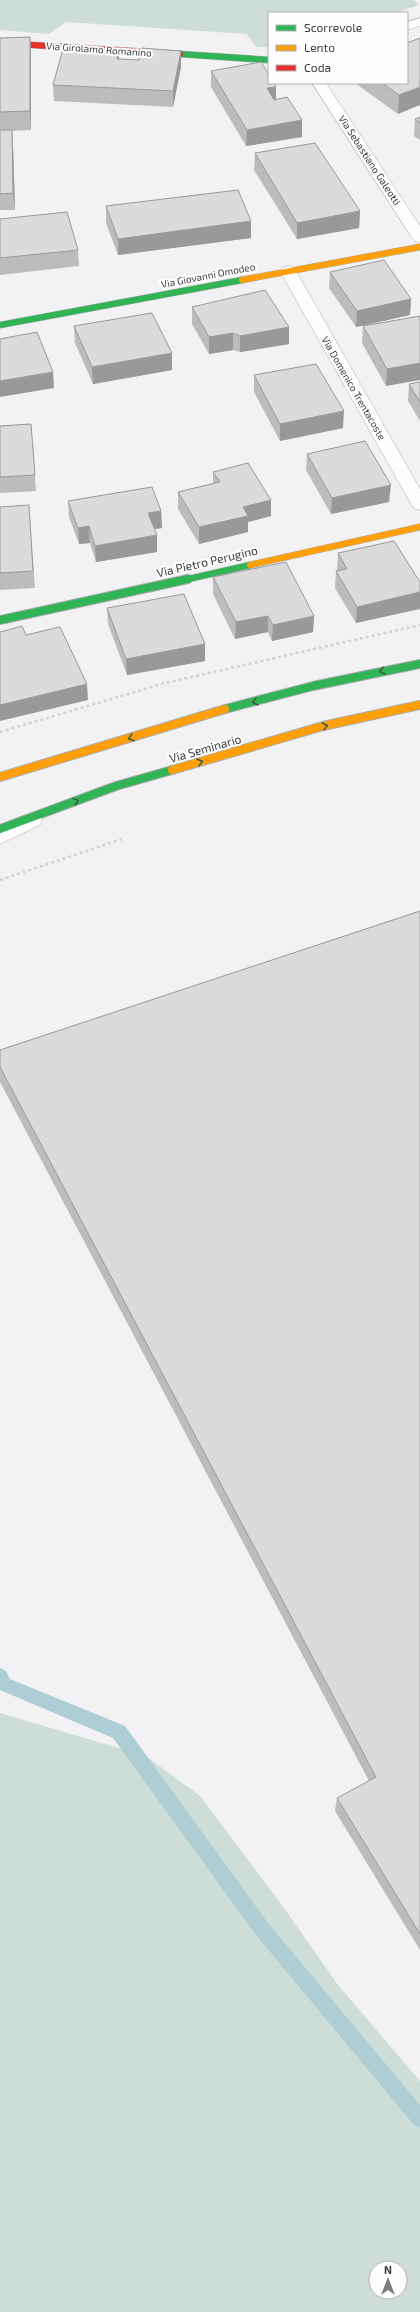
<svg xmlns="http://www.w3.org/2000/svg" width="420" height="2312" viewBox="0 0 420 2312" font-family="'Exo 2',sans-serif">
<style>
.green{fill:#ceded6;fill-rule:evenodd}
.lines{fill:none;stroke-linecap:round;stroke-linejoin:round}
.stream{fill:#acced4;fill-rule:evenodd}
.lane-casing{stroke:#acabad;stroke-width:1}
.street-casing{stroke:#acabad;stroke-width:1}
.fast-far1-casing{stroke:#acabad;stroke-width:7}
.fast-casing{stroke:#acabad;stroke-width:10}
.slow-far1-casing{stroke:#acabad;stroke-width:7}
.slow-casing{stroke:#acabad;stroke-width:10}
.jam-casing{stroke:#acabad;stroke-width:7}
.path{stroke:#d1d1d3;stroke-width:2.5;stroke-dasharray:3 3;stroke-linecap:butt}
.lane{fill:#fdfdfd;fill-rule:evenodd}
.street{fill:#fdfdfd;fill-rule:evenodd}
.fast-far1{stroke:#30b455;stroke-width:6}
.fast{stroke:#30b455;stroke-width:8}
.slow-far1{stroke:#ff9f0a;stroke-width:6}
.slow{stroke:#ff9f0a;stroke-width:8}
.jam{stroke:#e5322d;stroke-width:6}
.wall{fill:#bcbbbe}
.shaded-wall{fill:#99999b}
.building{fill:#dbdadd;stroke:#99999b}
.oneway{stroke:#386045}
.labels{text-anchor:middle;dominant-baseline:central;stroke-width:4;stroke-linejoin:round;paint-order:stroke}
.far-street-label{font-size:10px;fill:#3c3c3e;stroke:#fefefe}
.street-label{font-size:12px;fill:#3c3c3e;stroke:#fefefe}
</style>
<rect width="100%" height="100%" fill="#f2f1f4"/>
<g class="green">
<path d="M0,0H414L419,5L396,13H269V47H256L247,34L66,22L49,34L0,30Z"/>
<path d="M0,1713L146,1756L200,1796L279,1901L338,1985L420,2081V2312H0ZM376,2268H400V2292H376Z"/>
</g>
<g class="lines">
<path class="stream" d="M0,1668L6,1671L10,1679L125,1726L268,1923L420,2105V2128L414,2125L256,1935L113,1738L0,1690Z"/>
<g class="lane-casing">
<path id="lane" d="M33,813L40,815L42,820L40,825L0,844V829Z"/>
</g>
<g class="street-casing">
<g id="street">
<path d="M420,18V26L407,30V22Z"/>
<path d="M312,83H326L420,226V243L415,241L412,238Z"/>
<path d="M288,266L294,268L296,271L420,489V510L414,508L411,504L280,271L282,268Z"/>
</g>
</g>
<g class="fast-far1-casing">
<g id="fast-far1">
<path d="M180,54L269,60"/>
<path d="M0,325L242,280"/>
<path d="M184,580L250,565"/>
</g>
</g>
<g class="fast-casing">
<g id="fast">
<path d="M0,620L188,579"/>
<path d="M225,709L313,686L420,664"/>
<path d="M0,829L116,786L172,770"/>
</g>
</g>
<g class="slow-far1-casing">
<g id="slow-far1">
<path d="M242,280L420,247"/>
<path d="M250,565L420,527"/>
</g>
</g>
<g class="slow-casing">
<g id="slow">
<path d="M172,770L323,726L420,705"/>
<path d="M0,777L225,709"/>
</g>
</g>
<g class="jam-casing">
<path id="jam" d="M0,43L180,54"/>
</g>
<g class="path">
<path d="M0,732L165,683L420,625"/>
<path d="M0,880L122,839"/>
</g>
<use href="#lane" class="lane"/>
<use href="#street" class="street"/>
<use href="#fast-far1" class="fast-far1"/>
<use href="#fast" class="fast"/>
<use href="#slow-far1" class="slow-far1"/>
<use href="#slow" class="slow"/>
<use href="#jam" class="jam"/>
</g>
<g class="wall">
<path d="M30,37L31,56V130L12,131L13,146L15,210H0V38Z"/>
<path d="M181,51V67L173,107L54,101L53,85L119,60H139Z"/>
<path d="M211,71L276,99L302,137L246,146L211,87Z"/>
<path d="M355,83H407L398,114Z"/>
<path d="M420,117V140L414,136L415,119Z"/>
<path d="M255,153L360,211L359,228L297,239L254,170Z"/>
<path d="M106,206L251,238L118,255L106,223Z"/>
<path d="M0,219L78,250L79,266L0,275Z"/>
<path d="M330,272L411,299L410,315L356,327L329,288Z"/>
<path d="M192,307L289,344L240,352L233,350L209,354L192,324Z"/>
<path d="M420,316L386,386L362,343L363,326Z"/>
<path d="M74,326L172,370L93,384L75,343Z"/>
<path d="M254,375L343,428L280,441L254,392Z"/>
<path d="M420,382V421L408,401L409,384Z"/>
<path d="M31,424L36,491L0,493V426Z"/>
<path d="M307,454L389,502L331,514L306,470Z"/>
<path d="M213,472L271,500V516L248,522V532L199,544L178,509V492L213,483Z"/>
<path d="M68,501L161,511L162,528L154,529L157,535V552L96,562L90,543L79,544L69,517Z"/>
<path d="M29,505L35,588L0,590V507Z"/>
<path d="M394,541L356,623L335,588L336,571H337V570L338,553Z"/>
<path d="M213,577L314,616L313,632L272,641L268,632L235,639L213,594Z"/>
<path d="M107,608L205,644V661L127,675L108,624Z"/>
<path d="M420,911V1950L335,1811L337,1798L369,1781L0,1082V1050Z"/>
</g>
<g class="shaded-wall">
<path d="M30,37L31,56V130L30,111Z"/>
<path d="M119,51V68L117,59Z"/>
<path d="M181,51V67L173,107V91Z"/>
<path d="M276,87V103L267,88Z"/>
<path d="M420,87V105L398,114L399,95Z"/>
<path d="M302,120V137L246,146L247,130Z"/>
<path d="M12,130L13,146L15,210L13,193Z"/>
<path d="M360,211L359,228L297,239V223Z"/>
<path d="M251,221V238L118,255V239Z"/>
<path d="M411,299L410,315L356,327L357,311Z"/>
<path d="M289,327V344L240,352V336Z"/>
<path d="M233,333V350L209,354V337Z"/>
<path d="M172,353V370L93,384L92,367Z"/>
<path d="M420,363V380L386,386L387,369Z"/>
<path d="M53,372L54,388L0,397V381Z"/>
<path d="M344,411L343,428L280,441V424Z"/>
<path d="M391,485L389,502L331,514L332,498Z"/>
<path d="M271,500V516L248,522V532L199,544V527L243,507Z"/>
<path d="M161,511L162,528L149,530L148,513Z"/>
<path d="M89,526L90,543L79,544L78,528Z"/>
<path d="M157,535V552L96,562L95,546Z"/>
<path d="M420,592V609L356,623L357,607Z"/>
<path d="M268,616V632L235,639L236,622Z"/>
<path d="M314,616L313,632L272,641L273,625Z"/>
<path d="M205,644V661L127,675L126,659Z"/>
<path d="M87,684L88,700L0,721V705Z"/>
</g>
<g class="building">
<path d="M30,37V111L0,112V38Z"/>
<path d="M420,38V87L399,95L382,83H407V43Z"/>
<path d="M141,48L181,51L173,91L53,85L63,49L119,51L117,59L139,60Z"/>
<path d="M261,62L269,75V83H274L276,87L267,88L274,100L287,97L302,120L247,130L211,71Z"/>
<path d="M420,117V123L415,119Z"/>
<path d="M0,130H12L13,193L0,194Z"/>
<path d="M315,143L360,211L297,223L255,153Z"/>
<path d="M238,190L251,221L118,239L106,206Z"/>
<path d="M67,212L78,250L0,258V219Z"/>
<path d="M384,260L411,299L357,311L330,272Z"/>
<path d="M265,290L289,327L240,336L233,333L209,337L192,307Z"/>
<path d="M152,313L172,353L92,367L74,326Z"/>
<path d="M420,316V363L387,369L363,326Z"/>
<path d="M37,332L53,372L0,381V339Z"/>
<path d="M316,364L344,411L280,424L254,375Z"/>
<path d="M420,382V402L409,384Z"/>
<path d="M31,424L35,475L0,477V426Z"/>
<path d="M365,441L391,485L332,498L307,454Z"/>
<path d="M248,463L271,500L243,507L248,516L199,527L178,492L220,482L213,472Z"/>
<path d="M152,487L161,511L148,513L157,535L95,546L89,526L78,528L68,501Z"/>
<path d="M29,505L33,571L0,573V507Z"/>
<path d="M394,541L420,582V592L357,607L336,571L347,569L338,553Z"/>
<path d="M286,562L314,616L273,625L268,616L236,622L213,577Z"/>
<path d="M184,594L205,644L126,659L107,608Z"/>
<path d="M22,626L26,635L60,627L87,684L0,705V632Z"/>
<path d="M420,911V1934L337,1798L376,1777L0,1067V1050Z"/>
</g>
<defs><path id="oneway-chevron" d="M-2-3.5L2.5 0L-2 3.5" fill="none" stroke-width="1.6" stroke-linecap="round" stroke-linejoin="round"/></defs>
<g class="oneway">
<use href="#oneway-chevron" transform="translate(382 671) rotate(167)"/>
<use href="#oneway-chevron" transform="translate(255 702) rotate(166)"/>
<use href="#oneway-chevron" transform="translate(325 726) rotate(-14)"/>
<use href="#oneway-chevron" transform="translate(131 738) rotate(164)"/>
<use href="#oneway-chevron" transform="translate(200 762) rotate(-16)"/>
<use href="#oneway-chevron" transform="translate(76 801) rotate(-20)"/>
</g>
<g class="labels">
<g class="far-street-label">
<text transform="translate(99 49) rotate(4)">Via Girolamo Romanino</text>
<text transform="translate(370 160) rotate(57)">Via Sebastiano Galeotti</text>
<text transform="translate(208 275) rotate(-11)">Via Giovanni Omodeo</text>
<text transform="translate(354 388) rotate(60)">Via Domenico Trentacoste</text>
</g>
<g class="street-label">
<text transform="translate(207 561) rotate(-13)">Via Pietro Perugino</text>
<text transform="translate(205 748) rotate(-16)">Via Seminario</text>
</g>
</g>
<rect x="268" y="12" width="140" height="72" fill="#fefefe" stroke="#b0b0b1"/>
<rect x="276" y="25" width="20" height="6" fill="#30b455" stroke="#b0b0b1"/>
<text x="304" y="32" font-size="12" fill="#3c3c3e">Scorrevole</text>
<rect x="276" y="45" width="20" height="6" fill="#ff9f0a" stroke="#b0b0b1"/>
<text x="304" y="52" font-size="12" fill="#3c3c3e">Lento</text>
<rect x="276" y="65" width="20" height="6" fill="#e5322d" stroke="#b0b0b1"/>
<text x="304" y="72" font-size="12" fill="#3c3c3e">Coda</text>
<g transform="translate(388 2280)"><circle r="19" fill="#fefefe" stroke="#b0b0b1"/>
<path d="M0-3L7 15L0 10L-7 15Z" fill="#7c7b7e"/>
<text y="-6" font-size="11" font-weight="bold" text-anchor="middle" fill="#3c3c3e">N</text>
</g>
</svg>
